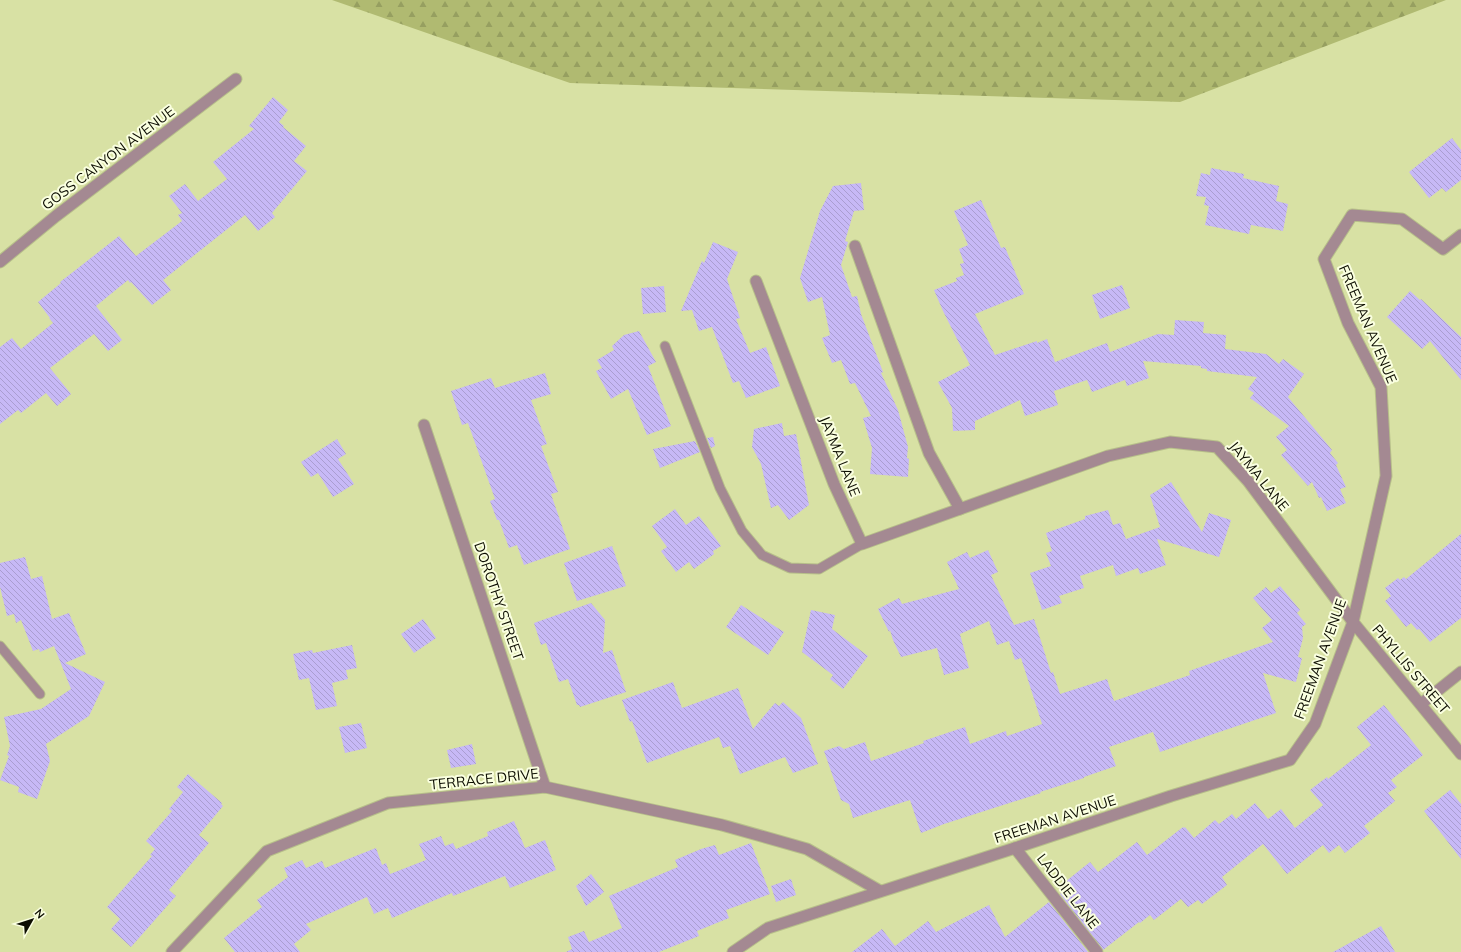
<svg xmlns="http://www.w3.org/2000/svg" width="1461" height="952" viewBox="0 0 1461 952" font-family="Mulish,sans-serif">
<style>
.forest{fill:url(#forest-firs)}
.building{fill:url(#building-back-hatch)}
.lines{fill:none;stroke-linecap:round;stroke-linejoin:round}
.service-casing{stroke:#b7bf8a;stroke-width:11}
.minor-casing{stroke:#b7bf8a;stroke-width:13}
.service{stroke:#a48992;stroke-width:9}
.minor{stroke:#a48992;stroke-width:11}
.labels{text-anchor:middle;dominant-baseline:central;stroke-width:4;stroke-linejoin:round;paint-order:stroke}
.street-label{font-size:14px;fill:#0c0d00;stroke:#faffe0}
</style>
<defs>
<pattern id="forest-firs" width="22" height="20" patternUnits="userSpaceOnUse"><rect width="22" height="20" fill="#b0ba71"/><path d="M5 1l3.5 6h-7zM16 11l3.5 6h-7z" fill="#969f60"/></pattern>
<pattern id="building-back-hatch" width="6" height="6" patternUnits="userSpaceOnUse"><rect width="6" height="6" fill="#c7b9f6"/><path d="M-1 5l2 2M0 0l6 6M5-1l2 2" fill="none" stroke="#aa9ed1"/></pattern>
</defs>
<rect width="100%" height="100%" fill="#d8e1a4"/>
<path class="forest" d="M332,0H1446L1180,102L570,83Z"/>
<g class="building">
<path d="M273,97L288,110L279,122L284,126L283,127L306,146L294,161L307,171L272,213L275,217L258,231L245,215L163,280L171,290L152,305L131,282L130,283L128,280L96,306L122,340L108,351L94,334L50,368L71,394L57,406L46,393L21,413L18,410L0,424V347L12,338L21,349L53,323L49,318H50L38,302L61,283L60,282L73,272L119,236L136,256L182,221L178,215L182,213L169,196L185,184L198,201L227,179L213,162L254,129L249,126Z"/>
<path d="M1452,138L1461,150V180L1446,192L1442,188L1429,198L1409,172Z"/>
<path d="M1211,168L1244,174L1243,178L1279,186L1276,201L1288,204L1283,231L1251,225L1249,234L1205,225L1209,206L1204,205L1206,197L1196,196L1201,173L1210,175Z"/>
<path d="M861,183L864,210L854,211L845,241L848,242L841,265L852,297L857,296L861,314L883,372L881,373L898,410L908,447L907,458L909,459L908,477L870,474L872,448L863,418L871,416L855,383L850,384L841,360L832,363L822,338L830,335L822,297L808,302L800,278L820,211L833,186Z"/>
<path d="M981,200L1001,248L1005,247L1024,294L975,314L995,355L1037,341V343L1047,339L1055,362L1107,343L1110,352L1158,334L1174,335L1175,320L1204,322L1203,333L1226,335L1225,349L1266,354L1279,364L1283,359L1304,374L1288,397L1332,450L1330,453L1338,463L1336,465L1346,487L1340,489L1346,503L1327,511L1321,497L1319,498L1312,482L1308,486L1281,455L1287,450L1276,437L1289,426L1250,398L1254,393L1248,389L1257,377L1207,371V369L1201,368V366L1143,361L1149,378L1127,386L1125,380L1092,392L1087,380L1054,391L1058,405L1025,416L1020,400L975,421V430L953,431L952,408L938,382L970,365L943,311L934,290L957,281L956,278L964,275L960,264L964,263L959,249L968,245L954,211Z"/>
<path d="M713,242L738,252L727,279L740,318L736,319L750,353L766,347L780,386L746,398L739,381L733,383L712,327L699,331L692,310L681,311L702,261L704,263Z"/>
<path d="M1122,285L1130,308L1100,319L1092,295Z"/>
<path d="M664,286L666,312L643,314L641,288Z"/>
<path d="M1410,291L1420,300L1421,299L1461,337V380L1430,341L1422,349L1387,317Z"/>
<path d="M639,331L656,362L648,366L671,426L647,435L628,389L611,399L596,371L602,368L597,360L614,350L612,346L624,335Z"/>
<path d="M545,373L551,394L531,400L547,444L541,446L558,492L551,494L570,549L524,565L517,545L509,548L499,520H497L490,501L495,499L468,423L462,425L451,391L491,378L495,388Z"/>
<path d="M782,423L784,436L796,434L809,505L789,520L778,505L771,508L761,464L752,447L754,429Z"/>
<path d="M713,437L715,446L711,448L707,438Z"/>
<path d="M337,439L346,454L338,459L354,484L333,497L318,473L311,477L301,462Z"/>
<path d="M695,441L700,452L660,468L653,449Z"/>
<path d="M1171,482L1202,532L1209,513L1231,520L1219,557L1157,539L1166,565L1140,574L1138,568L1116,576L1113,565L1080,576L1084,588L1059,596L1062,603L1042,610L1030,573L1051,566L1046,553L1052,551L1046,533L1085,519V516L1108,510L1113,525L1120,523L1126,539L1160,527L1150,495Z"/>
<path d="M675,509L686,525L699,516L721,546L713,551L714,554L694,569L689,562L676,572L661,551L667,547L652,526Z"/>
<path d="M1461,534V618L1430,642L1419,629L1417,630L1411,623L1406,627L1385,601L1391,596L1385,588L1398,578L1400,580L1404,577L1406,579Z"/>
<path d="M612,546L626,586L577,601L564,563Z"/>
<path d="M988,550L998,572L991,575L1014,625L1034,619L1051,673L1053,672L1060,694L1107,679L1114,701L1190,675L1189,671L1273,642L1262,628L1272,620L1253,598L1266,587L1271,593L1280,586L1300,610L1297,613L1306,624L1302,627L1303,638L1298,657L1302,658L1296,682L1263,673L1276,713L1160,752L1153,732L1109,747L1116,766L1084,777V778L1040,792L1041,793L944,824L921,833L910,800L853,818L849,804L841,800L824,751L839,746L844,749L865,742L871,761L924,743L923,741L965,727L970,744L1006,731L1007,736L1042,724L1021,658L1015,660L1009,641L997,645L989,621L960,634L969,668L944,675L937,648L901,657L893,640L890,630L889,632L878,609L899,598L902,604L959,589L947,562L967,552L970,558Z"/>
<path d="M25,557L31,579L42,576L52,619L69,613L86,654L65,663L105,682L89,716L46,744L50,761L37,799L18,792L19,787L0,780L9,756L7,755L10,746L4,717L41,709L71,689L54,646L40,652L39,649L33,651L21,620L16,623L14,614L7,616L0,587V563Z"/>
<path d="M591,603L605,620L603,653L612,650L626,692L580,707L579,705H577L568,679L559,682L546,643L541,645L534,623Z"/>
<path d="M741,605L784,632L768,655L726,627Z"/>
<path d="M811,610L835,615L832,629L868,656L843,689L830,679L833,675L802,652Z"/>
<path d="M423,619L436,638L414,653L401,634Z"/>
<path d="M352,645L357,668L346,670L348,679L332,683L337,706L316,710L309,678L299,680L293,654L312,650L313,653Z"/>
<path d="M673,682L682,708L738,688L753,729L775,703L779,706L783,702L801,718L818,764L793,773L785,757L740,774L730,746L723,748L719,737L647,763L632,721L630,722L622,700Z"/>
<path d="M1384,705L1423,755L1391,780L1397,787L1388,793L1395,801L1364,826L1370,833L1345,853L1339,845L1329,853L1323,845L1287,874L1263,844L1222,877L1227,885L1202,904L1198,900L1188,907L1181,899L1154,920L1150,915L1140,923L1139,922L1103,950L1060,894L1063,891L1060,886L1090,862L1098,872L1137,842L1147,855L1183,827L1184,828L1185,827L1194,838L1215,820L1219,824L1232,814L1236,819L1255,803L1268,819L1281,809L1295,828L1323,805L1310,790L1327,777L1328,779L1371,745L1357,727Z"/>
<path d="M361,723L367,748L345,753L339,727Z"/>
<path d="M472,744L476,764L451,768L447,750Z"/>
<path d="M188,774L222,803L221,804L223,806L199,835L209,843L169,890L176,896L131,947L111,929L120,919L107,907L152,856L150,855L155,849L146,841L172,811L169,809L183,792L177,787Z"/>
<path d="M1450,790L1461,804V859L1424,811Z"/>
<path d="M514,821L525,848L545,840L556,870L510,888L505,876L453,896L452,893L392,918L388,908L374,914L367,897L306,924L311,930L294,944L300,952H235L224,938L262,907L257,900L288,877L284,868L302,860L306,868L322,861L325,868L376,848L382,865L386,863L390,874L426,860L419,844L441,836L445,846L453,843L456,849L488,836L487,832Z"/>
<path d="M751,843L770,894L726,910L729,918L697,931L699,936L659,952H566L572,949L568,937L584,931L589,942L622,928L609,896L678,867L675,860L701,849L715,845L719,855Z"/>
<path d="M591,874L604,892L586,906L576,886Z"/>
<path d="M791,879L796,895L776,902L771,886Z"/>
<path d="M1049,902L1088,952H852L882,929L895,946L928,921L936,932L989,905L1005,937Z"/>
<path d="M1381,926L1395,952H1333Z"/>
</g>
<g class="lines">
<g class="service-casing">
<g id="service">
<path d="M665,346L720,488L742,531L762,555L790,568L819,569L862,544"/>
<path d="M0,646L40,694"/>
</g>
</g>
<g class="minor-casing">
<g id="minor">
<path d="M855,246L929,453L960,509"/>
<path d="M0,262L56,216L236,79"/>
<path d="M756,281L834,484L862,544L1108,456L1170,442L1217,447L1248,481L1353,622L1461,754"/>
<path d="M424,425L545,787"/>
<path d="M1421,704L1461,672"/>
<path d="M1015,848L1097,952"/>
<path d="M172,952L267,851L388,803L545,787L722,825L807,849L880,891"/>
<path d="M733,952L768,928L1015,848L1171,796L1290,760L1315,724L1353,622L1386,476L1381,387L1348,323L1324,259L1352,215L1402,219L1443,249L1461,235"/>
</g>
</g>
<use href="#service" class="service"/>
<use href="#minor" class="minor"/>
</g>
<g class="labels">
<g class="street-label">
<text transform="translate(108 158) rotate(-37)">GOSS CANYON AVENUE</text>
<text transform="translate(1368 324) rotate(67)">FREEMAN AVENUE</text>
<text transform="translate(840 456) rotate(68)">JAYMA LANE</text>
<text transform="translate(1259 476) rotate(51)">JAYMA LANE</text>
<text transform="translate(499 601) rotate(71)">DOROTHY STREET</text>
<text transform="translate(1320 659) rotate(-70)">FREEMAN AVENUE</text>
<text transform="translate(1411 669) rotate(50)">PHYLLIS STREET</text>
<text transform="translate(484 779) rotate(-6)">TERRACE DRIVE</text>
<text transform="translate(1055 819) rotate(-18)">FREEMAN AVENUE</text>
<text transform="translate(1068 891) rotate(52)">LADDIE LANE</text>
</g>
</g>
<g transform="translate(32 920) rotate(51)" stroke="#faffe0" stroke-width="3" paint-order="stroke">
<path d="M0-3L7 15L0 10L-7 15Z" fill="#0c0d00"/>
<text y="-6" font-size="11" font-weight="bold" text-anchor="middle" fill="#0c0d00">N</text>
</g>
</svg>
